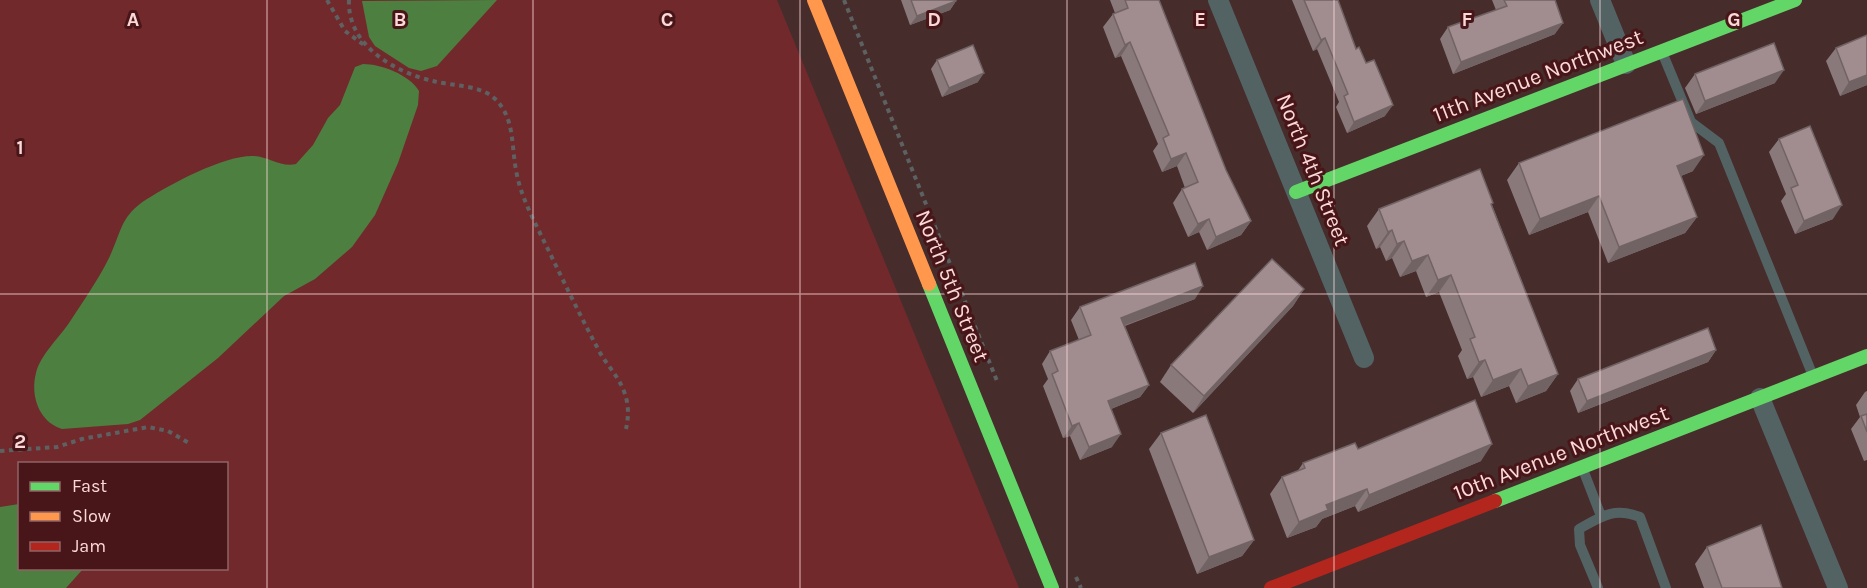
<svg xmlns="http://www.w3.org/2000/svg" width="1867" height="588" viewBox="0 0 1867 588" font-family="Karla,sans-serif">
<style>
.green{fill:#72292c;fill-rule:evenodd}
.water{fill:#4d7f41}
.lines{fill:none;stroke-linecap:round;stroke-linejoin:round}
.path{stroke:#5d6162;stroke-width:4;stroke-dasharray:4.5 4.5;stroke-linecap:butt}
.lane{stroke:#536364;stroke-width:10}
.street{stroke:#536364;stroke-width:20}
.fast{stroke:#63d668;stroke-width:14}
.slow{stroke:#ff974d;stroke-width:14}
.jam{stroke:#b3261e;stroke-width:14}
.wall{fill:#8a797b}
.shaded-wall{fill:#716364}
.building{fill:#a18d8f;stroke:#716364;stroke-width:1.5}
.grid{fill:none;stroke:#fcd9d8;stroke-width:1.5;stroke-opacity:0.55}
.labels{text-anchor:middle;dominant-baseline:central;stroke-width:6;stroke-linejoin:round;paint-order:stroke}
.street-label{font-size:22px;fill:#fcd9d8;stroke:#481518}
.grid-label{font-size:20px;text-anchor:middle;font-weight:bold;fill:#fcd9d8;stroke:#481518;stroke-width:6;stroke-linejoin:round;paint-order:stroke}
</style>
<rect width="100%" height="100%" fill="#472c2c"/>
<path class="green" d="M0,0H777L1019,588H0ZM20,464H226V568H20Z"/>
<g class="water">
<path d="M497,0L437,66L421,71L409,68L375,46L369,37L362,1Z"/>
<path d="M363,64C381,64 410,75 419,91L418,105L398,163L375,215L352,247L315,279L284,296L218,358L140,420L128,424L62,429C39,422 30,396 36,373C40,355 60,337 71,320C84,300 98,280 109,258C122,231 120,216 147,199C173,183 223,156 252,156C268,156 281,168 296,164L313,145L328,118L340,105L355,67Z"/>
<path d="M19,504L20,568L83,569L66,588H0V507Z"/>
</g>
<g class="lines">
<g class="path">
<path d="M327,0L345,31L364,45"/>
<path d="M349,0C347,45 394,72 433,81C452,86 480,85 494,98C515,117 511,144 516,170C519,188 526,204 534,221C555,263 575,306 597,347C604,362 617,374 623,389C629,403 629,415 626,429"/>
<path d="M844,0L997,381"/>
<path d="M0,451L57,447L82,439L148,427L168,431L189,443"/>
<path d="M1076,577L1081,588"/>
</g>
<g class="lane">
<path d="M1662,52L1691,122L1719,143L1813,376"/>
<path d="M1582,467L1601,516"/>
<path d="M1598,588L1580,545L1579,529C1602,516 1614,507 1640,517L1666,588"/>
</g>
<g class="street">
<path d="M1218,0L1364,358"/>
<path d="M1600,0L1626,64"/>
<path d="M1760,398L1838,588"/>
</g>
<g class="fast">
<path d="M1296,192L1795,0"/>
<path d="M929,284L1052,588"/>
<path d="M1495,501L1867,356"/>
</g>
<path class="slow" d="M814,0L929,284"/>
<path class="jam" d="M1271,588L1495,501"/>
</g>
<g class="wall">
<path d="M901,0H956V1L950,10L910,25Z"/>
<path d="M1110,0H1159L1226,170L1251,221L1241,235L1207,250L1199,232L1188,237L1173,203L1182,189L1185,188L1177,166L1162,172L1153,151L1158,144L1121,56L1115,58L1103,27L1113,14L1115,13Z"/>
<path d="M1292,0H1338L1356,49L1385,116L1347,133L1336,107L1339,102L1317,49L1313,51Z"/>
<path d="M1492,0H1555V34L1453,74L1440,39L1448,27L1496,10Z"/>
<path d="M1836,48L1867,85L1840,96L1826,61Z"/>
<path d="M937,60L978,82L942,97L931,69Z"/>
<path d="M1695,74L1775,83L1696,114L1685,88Z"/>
<path d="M1779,139L1833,219L1795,234L1781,201L1786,194L1769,152Z"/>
<path d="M1519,163L1693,171L1681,176L1697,217L1685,233L1608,263L1588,212L1529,235L1507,180Z"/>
<path d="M1492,205L1558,374L1546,391L1516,403L1509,386L1481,397L1473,377L1467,379L1458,356L1462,350L1439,292L1426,297L1416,271L1400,277L1392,258L1386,261L1380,247L1376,249L1367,226L1379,209Z"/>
<path d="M1304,289L1293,306L1193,413L1160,382L1171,365Z"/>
<path d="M1195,299L1125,326L1149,385L1140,397L1111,409L1112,447L1080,460L1070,436L1063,438L1043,386L1048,379L1042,364L1050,351L1079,340L1071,320L1080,307Z"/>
<path d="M1716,350L1708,362L1578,413L1570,391L1578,379Z"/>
<path d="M1867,391V460L1864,461L1851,429L1860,417L1856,405L1865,392Z"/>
<path d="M1161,433L1254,540L1242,556L1197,574L1149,449Z"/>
<path d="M1358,449L1481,461L1358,512L1355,506L1322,519L1316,527L1287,538L1270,494L1282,477L1297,472L1303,463Z"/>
<path d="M1707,547L1782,588H1704L1695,564Z"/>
</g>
<g class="shaded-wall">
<path d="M956,1L950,10L910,25L917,16Z"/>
<path d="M1563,23L1555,34L1453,74L1461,62Z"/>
<path d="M1325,38L1317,49L1313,51L1321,40Z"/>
<path d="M1130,42L1121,56L1115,58L1125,45Z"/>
<path d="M1784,70L1775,83L1696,114L1705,101Z"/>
<path d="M984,73L978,82L942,97L949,88Z"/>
<path d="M1867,75V85L1840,96L1849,82Z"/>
<path d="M1393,105L1385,116L1347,133L1354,122Z"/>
<path d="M1186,153L1177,166L1162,172L1171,159Z"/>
<path d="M1704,155L1693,171L1666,182L1677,166Z"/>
<path d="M1599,196L1588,212L1529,235L1540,219Z"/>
<path d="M1842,205L1833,219L1795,234L1804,221Z"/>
<path d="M1697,217L1685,233L1608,263L1619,247Z"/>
<path d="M1209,219L1199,232L1188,237L1198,224Z"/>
<path d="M1251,221L1241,235L1207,250L1216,237Z"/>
<path d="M1392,230L1380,247L1376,249L1388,232Z"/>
<path d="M1404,241L1392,258L1386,261L1397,244Z"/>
<path d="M1428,255L1416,271L1400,277L1412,261Z"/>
<path d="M1451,275L1439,292L1426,297L1438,280Z"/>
<path d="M1203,286L1195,299L1112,330L1121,318Z"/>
<path d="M1304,289L1293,306L1193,413L1204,396Z"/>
<path d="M1716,350L1708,362L1578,413L1587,401Z"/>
<path d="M1485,360L1473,377L1467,379L1479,362Z"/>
<path d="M1521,369L1509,386L1481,397L1493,380Z"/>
<path d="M1558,374L1546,391L1516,403L1528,386Z"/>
<path d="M1149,385L1140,397L1099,414L1108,401Z"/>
<path d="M1079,423L1070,436L1063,438L1072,426Z"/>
<path d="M1121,434L1112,447L1080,460L1089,447Z"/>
<path d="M1492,444L1481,461L1358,512L1369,495Z"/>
<path d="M1367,489L1355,506L1322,519L1316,527L1287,538L1299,522L1326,505Z"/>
<path d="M1254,540L1242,556L1197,574L1209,557Z"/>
</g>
<g class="building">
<path d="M911,0H956V1L917,16Z"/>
<path d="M1125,0H1159L1226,170L1251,221L1216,237L1209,219L1198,224L1182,189L1198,182L1186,153L1171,159L1163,138L1169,135L1130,42L1125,45L1113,14L1128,8Z"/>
<path d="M1304,0H1338L1356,49L1359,47L1366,63L1374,60L1393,105L1354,122L1344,96L1348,94L1325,38L1321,40Z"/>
<path d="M1504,0H1555L1563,23L1461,62L1448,27L1507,6Z"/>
<path d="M1867,35V75L1849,82L1836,48Z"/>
<path d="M1774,43L1784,70L1705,101L1695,74Z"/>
<path d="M973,45L984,73L949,88L937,60Z"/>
<path d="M1683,99L1704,155L1677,166L1697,217L1619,247L1599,196L1540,219L1519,163Z"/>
<path d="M1810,126L1842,205L1804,221L1791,188L1798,185L1779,139Z"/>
<path d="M1480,169L1493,203L1491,204L1558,374L1528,386L1521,369L1493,380L1485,360L1479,362L1470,339L1475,337L1451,275L1438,280L1428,255L1412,261L1404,241L1397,244L1392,230L1388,232L1379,209Z"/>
<path d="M1272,259L1304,289L1204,396L1171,365Z"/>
<path d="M1195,263L1203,286L1121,318L1149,385L1108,401L1121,434L1089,447L1079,423L1072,426L1052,374L1058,371L1050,351L1091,335L1080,307Z"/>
<path d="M1708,328L1716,350L1587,401L1578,379Z"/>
<path d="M1475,400L1492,444L1369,495L1367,489L1326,505L1328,510L1299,522L1282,477L1305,468L1303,463L1355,443L1358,449Z"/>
<path d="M1867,414V432L1861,416Z"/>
<path d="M1206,415L1254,540L1209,557L1161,433Z"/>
<path d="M1761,525L1782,588H1722L1707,547Z"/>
</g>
<path class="grid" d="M267,0V588M533,0V588M800,0V588M1067,0V588M1334,0V588M1600,0V588M0,294H1867"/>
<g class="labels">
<g class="street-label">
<text transform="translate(1538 76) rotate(-21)">11th Avenue Northwest</text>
<text transform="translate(1313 170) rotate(68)">North 4th Street</text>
<text transform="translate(952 286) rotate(68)">North 5th Street</text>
<text transform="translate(1561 453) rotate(-21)">10th Avenue Northwest</text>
</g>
</g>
<g class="grid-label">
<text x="133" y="26">A</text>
<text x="400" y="26">B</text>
<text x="667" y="26">C</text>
<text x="934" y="26">D</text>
<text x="1200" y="26">E</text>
<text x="1467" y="26">F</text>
<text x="1734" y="26">G</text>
<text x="20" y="154">1</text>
<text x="20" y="448">2</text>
</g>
<rect x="18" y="462" width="210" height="108" fill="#481518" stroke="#906365" stroke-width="1.5"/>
<rect x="30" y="482" width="30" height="9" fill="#63d668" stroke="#906365" stroke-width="1.5"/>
<text x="72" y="492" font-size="18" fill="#fcd9d8">Fast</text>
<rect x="30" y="512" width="30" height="9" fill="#ff974d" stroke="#906365" stroke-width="1.5"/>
<text x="72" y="522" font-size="18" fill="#fcd9d8">Slow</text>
<rect x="30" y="542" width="30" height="9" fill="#b3261e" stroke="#906365" stroke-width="1.5"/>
<text x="72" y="552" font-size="18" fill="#fcd9d8">Jam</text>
</svg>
